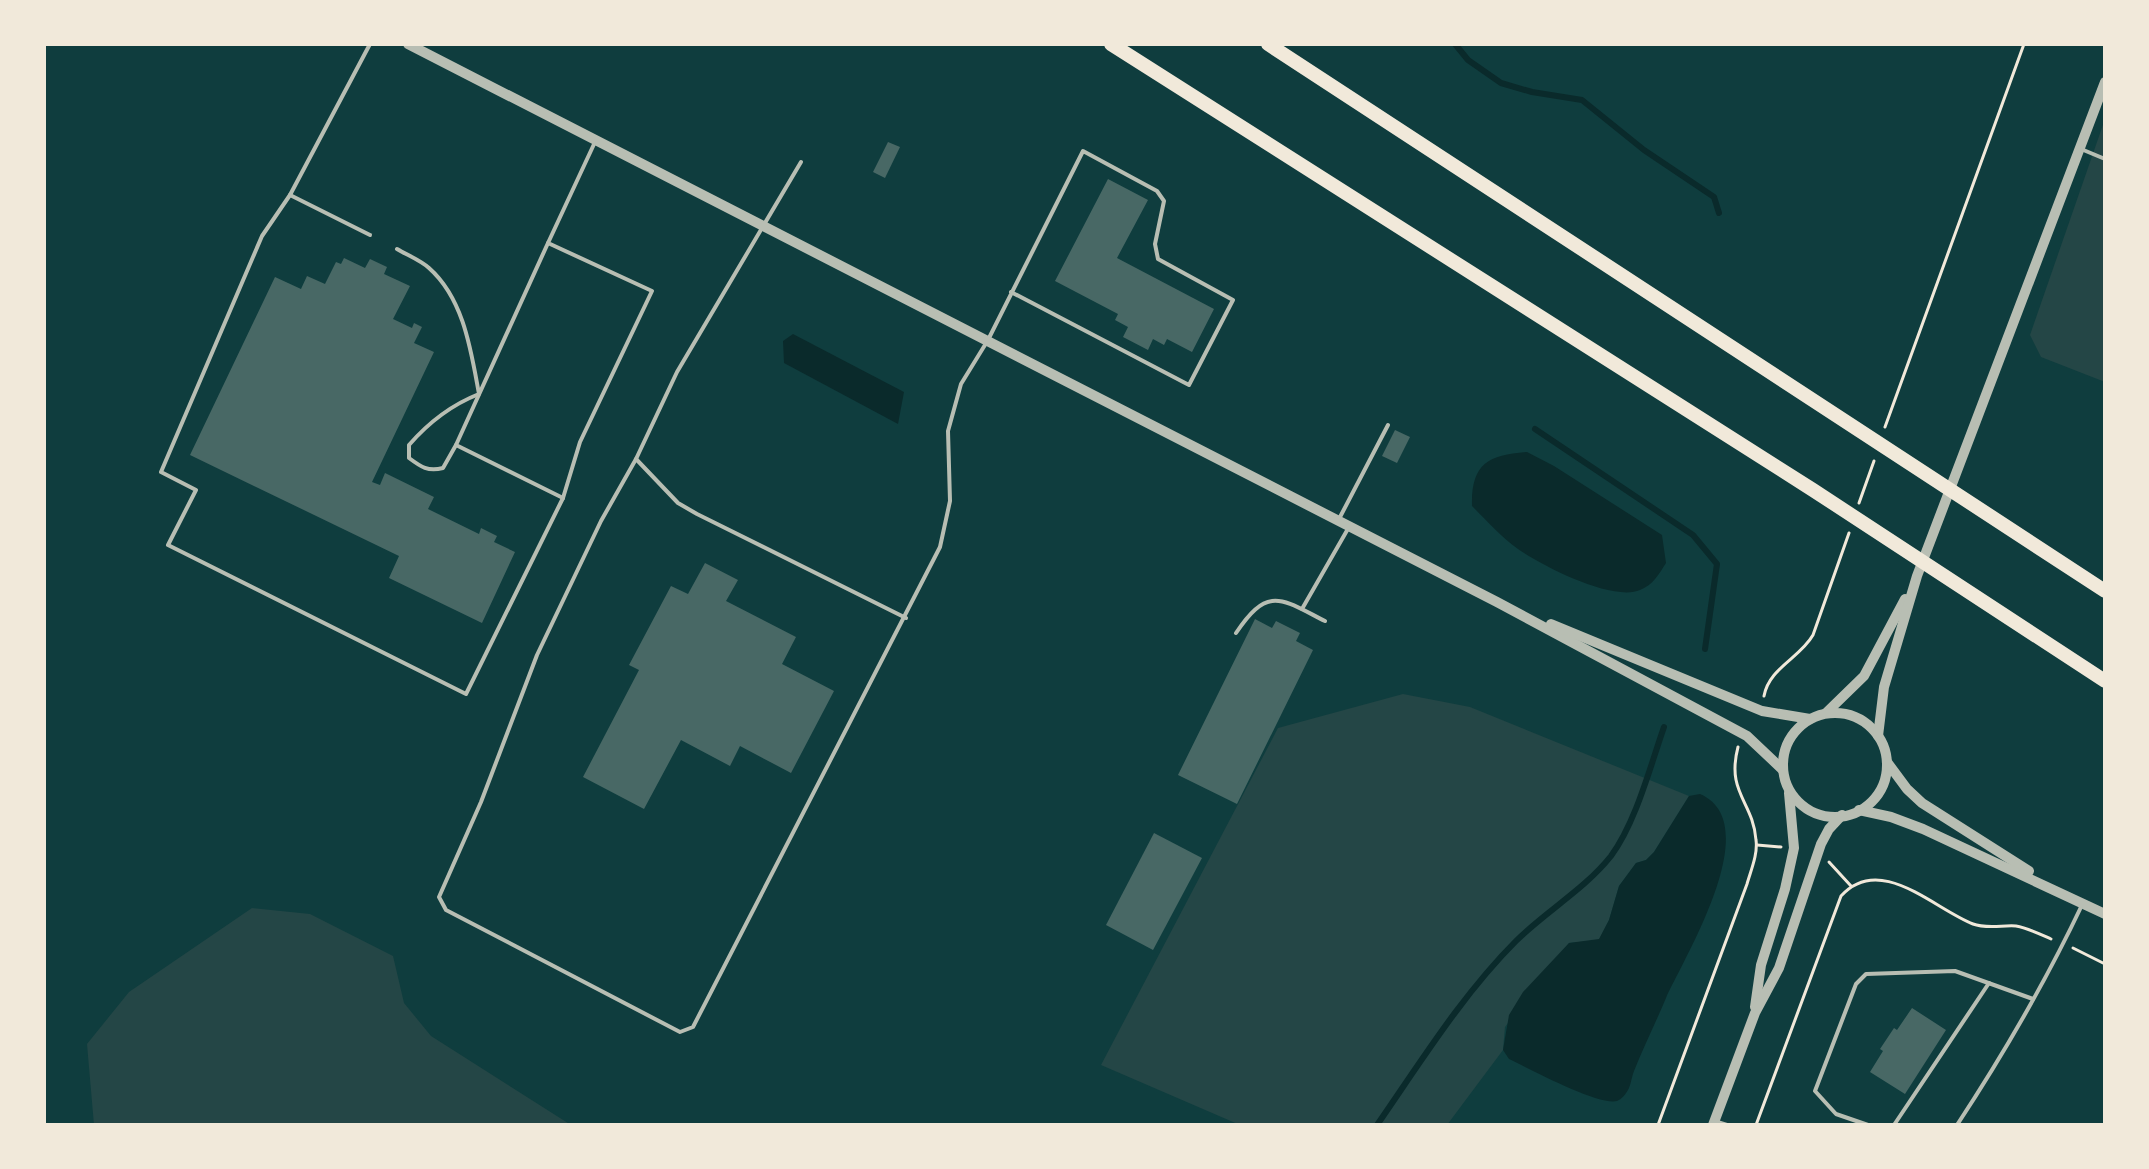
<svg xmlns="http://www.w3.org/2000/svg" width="2149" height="1169" viewBox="0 0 2149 1169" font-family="Manrope,sans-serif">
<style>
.green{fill:#244646}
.water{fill:#0a2a2b}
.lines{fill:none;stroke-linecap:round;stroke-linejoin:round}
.stream{stroke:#0a2a2b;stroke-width:6}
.building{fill:#486865}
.path{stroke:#f1e9da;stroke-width:3}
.service{stroke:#b8beb3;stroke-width:4}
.tertiary{stroke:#b8beb3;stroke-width:10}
.motorway{stroke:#f1e9da;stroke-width:14}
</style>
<rect width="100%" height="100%" fill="#0f3d3e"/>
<g class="green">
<path d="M2105,119V382L2041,357L2030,335Z"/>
<path d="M1403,694L1470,707L1689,796L1654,852L1646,860L1636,863L1619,886L1609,920L1599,940L1569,943L1505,1027L1503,1050L1447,1125H1240L1101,1065L1278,728Z"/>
<path d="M252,908L310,914L393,956L404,1003L431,1036L571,1125H94L87,1044L129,992Z"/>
</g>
<g class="water">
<path d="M793,334L904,392L898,424L784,363L783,341Z"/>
<path d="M1527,452L1554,466L1662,535L1666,563C1659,574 1653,585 1640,590C1613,602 1542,566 1518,549C1501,537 1487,521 1472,506C1471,464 1488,455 1527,452Z"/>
<path d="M1700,794C1767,823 1685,956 1666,998C1656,1022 1644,1046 1634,1071C1632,1076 1631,1083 1629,1088C1626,1094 1622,1099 1617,1101C1599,1106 1528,1068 1509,1059L1503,1050L1509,1015L1523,992L1569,943L1599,939L1609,920L1619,886L1636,863L1646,860L1654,852L1689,796Z"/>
</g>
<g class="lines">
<g class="stream">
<path d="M1455,44L1468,60L1501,83L1532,92L1582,100L1644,150L1714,197L1719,213"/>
<path d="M1535,429L1693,535L1717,564L1705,649"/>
<path d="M1377,1125C1420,1063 1462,995 1516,941C1546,911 1584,890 1611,856C1636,822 1650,767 1664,727"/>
</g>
</g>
<g class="building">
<path d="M888,142L900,147L885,178L873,172Z"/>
<path d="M1108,179L1148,200L1117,258L1214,309L1192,352L1167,339L1164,345L1153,339L1148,350L1123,337L1128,327L1115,320L1118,314L1055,281Z"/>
<path d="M344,258L365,268L370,259L387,267L384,274L410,286L393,319L412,328L414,323L422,327L414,343L434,352L372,482L380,485L385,473L434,497L428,509L479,534L481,528L497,536L494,542L515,552L482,623L389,578L399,556L190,455L275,277L301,289L307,276L325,284L336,262L341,264Z"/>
<path d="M1395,430L1410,437L1397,463L1382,456Z"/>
<path d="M705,563L738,580L726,601L796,637L782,664L834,691L791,773L740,746L730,766L681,740L644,809L583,777L639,670L629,665L671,586L688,594Z"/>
<path d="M1255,619L1272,628L1276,621L1300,633L1296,641L1313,650L1237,804L1178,775Z"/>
<path d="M1154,833L1202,858L1153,950L1106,925Z"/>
<path d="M1912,1008L1946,1030L1905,1094L1870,1072L1883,1051L1880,1049L1894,1028L1897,1030Z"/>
</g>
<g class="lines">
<g class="path">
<path d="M1885,427L2024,44"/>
<path d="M1859,503L1874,461"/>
<path d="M1764,696C1769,668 1800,658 1813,635L1849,533"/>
<path d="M1757,845L1781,847"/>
<path d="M1829,862L1851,886"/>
<path d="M2073,948L2105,964"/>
<path d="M1658,1125L1747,884C1751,870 1758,854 1756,840C1753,801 1726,793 1738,747"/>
<path d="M1756,1125L1841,896C1880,853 1933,908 1973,924C1986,929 2003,925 2016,926C2028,928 2040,934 2051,939"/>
</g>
<g class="service">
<path d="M370,44L290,195L262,236L161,472L196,490L168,545L466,694L563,498L580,442L652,291L548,243L595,142"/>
<path d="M2081,149L2105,159"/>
<path d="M801,162L677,372L636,459L601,521L537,655L481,802L439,897L446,910L680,1032L693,1027L940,547L950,501L948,431L961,384L988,340L1083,151L1157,191L1164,201L1155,244L1158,259L1233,300L1189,385L1011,292"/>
<path d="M290,195L370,235"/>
<path d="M548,243L456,445L563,498"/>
<path d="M397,249C407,255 420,260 429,268C464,299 471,351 479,394C451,405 429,422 409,445V458C421,467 428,472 443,468L456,445"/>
<path d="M636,459L678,503L697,514L906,618"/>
<path d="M1339,519L1388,425"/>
<path d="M1302,609L1349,527"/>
<path d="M1236,633C1268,585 1281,599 1325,621"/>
<path d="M1714,1121L1727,1125"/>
<path d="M1868,1125L1836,1114L1815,1091L1856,984L1866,974L1955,971L2033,999"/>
<path d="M1894,1125L1989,983"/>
<path d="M1957,1125C2003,1055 2046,981 2082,905"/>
</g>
<g class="tertiary">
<path d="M408,44L1497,602L1747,736L1783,770"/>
<path d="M1551,624L1762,711L1810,719"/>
<path d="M1826,713L1864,676L1905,599"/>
<circle cx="1835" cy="765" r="52"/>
<path d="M1878,736L1884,687L1917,576L2105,82"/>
<path d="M1887,762L1907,789L1922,803L2029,871"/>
<path d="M1859,810L1891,817L1923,829L2105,914"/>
<path d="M1755,1007L1761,965L1785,889L1794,848L1789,793"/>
<path d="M1713,1125L1755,1013L1779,968L1821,844L1829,829L1842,815"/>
</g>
<g class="motorway">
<path d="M1111,44L1813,490L2105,681"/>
<path d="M1268,44L2105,591"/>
</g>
</g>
<rect width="2149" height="1169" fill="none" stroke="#f1e9da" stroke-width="92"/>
</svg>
